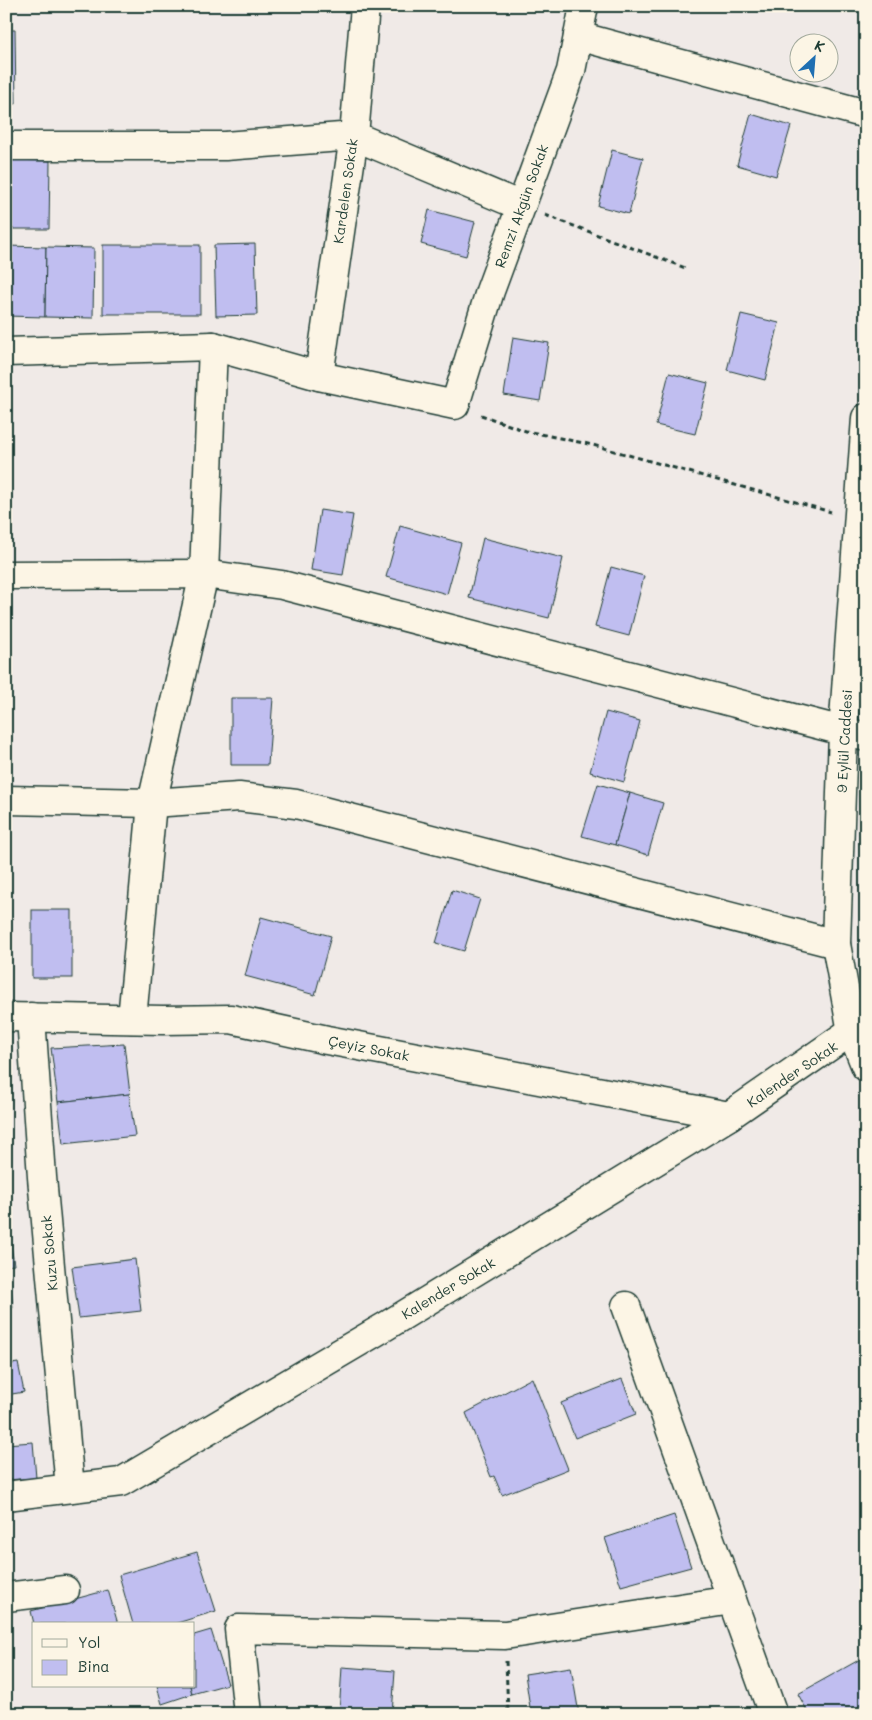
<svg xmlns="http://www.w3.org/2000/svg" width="872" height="1720" viewBox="0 0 872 1720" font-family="Mali,sans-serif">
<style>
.building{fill:#c0bef0;stroke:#1f3d34}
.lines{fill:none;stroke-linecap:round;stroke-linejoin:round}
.minor-casing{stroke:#1f3d34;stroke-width:31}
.path{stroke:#1f3d34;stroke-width:3;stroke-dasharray:5 4;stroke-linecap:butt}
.minor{stroke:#fcf5e5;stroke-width:28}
.labels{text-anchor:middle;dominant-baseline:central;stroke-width:5;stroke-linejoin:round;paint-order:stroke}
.street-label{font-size:14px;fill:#1f3d34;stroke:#fcf5e5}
</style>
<rect width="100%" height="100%" fill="#f0eae7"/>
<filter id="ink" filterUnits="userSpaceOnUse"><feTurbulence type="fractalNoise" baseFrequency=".02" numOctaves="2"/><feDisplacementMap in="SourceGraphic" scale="10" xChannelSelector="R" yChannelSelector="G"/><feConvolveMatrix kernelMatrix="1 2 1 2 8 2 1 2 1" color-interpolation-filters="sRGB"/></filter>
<g filter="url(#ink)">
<g class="building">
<path d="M6,30H15L16,104H6Z"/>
<path d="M751,114L791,126L776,176L737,165Z"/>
<path d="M612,150L643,158L629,214L598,206Z"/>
<path d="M6,160L50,161L49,229H6Z"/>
<path d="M429,210L475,222L466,256L421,244Z"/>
<path d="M255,244L257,315L216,316L214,245Z"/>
<rect x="103" y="245" width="97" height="69"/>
<path d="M6,246L46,247L45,317L6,316Z"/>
<path d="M46,247L94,248L93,318L45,317Z"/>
<path d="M741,314L779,323L765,380L727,370Z"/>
<path d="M513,337L549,343L540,401L504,395Z"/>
<path d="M669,373L708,383L695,434L656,425Z"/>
<path d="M320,510L353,515L343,575L311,570Z"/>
<path d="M400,526L461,543L447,594L386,577Z"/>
<path d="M483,538L563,558L549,618L469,598Z"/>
<path d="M611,567L644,576L629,636L595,627Z"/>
<path d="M231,698H273L268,765H231Z"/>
<path d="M606,712L640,721L624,782L590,772Z"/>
<path d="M598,784L630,793L615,845L582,836Z"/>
<path d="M630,793L663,803L648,855L615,845Z"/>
<path d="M452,890L480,899L464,951L436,943Z"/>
<rect x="32" y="910" width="40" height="68"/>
<path d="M261,917L331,936L315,995L245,976Z"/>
<path d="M124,1044L130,1094L58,1102L51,1048Z"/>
<path d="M129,1094L135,1136L63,1144L58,1102Z"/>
<path d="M6,1211L14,1265L6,1266Z"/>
<path d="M135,1259L141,1311L79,1318L72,1267Z"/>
<path d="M10,1276L13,1308L6,1309V1277Z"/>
<path d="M18,1363L24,1392L6,1395V1365Z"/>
<path d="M532,1378L568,1469L502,1495L494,1476L491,1477L466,1413Z"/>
<path d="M622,1379L636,1414L575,1438L561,1403Z"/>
<path d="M33,1442L36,1478L6,1480V1444Z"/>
<path d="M674,1515L691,1567L621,1586L605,1538Z"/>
<path d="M197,1552L216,1611L174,1624H133L119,1575Z"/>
<path d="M108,1590L118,1624H34L31,1611Z"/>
<path d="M211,1630L228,1684L192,1694L190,1686H194V1635Z"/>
<path d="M866,1656V1714H809L798,1694Z"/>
<path d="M342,1667L395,1671L392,1714H339Z"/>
<path d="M571,1667L579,1714H531L525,1674Z"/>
<path d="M157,1686H190L192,1694L162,1704Z"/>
</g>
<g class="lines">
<g class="minor-casing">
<g id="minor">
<path d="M578,36L866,114"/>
<path d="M6,146H225L354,136L521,206"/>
<path d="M6,352L213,346L319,376L455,405L490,291L571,71L584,6"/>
<path d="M319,376L354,136L365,6"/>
<path d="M866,418L843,732L836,944L852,1032L866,1067"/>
<path d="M6,575L204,574L282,585L866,737"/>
<path d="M6,800L152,803L239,797L296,804L836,944"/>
<path d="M6,1017L163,1020L231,1019L327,1040L729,1116"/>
<path d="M31,1017L42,1177L70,1488"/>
<path d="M132,1019L152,803L204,574L213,346"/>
<path d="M626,1306L773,1714"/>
<path d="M6,1496L121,1482L386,1326L729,1116L866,1021"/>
<path d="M6,1597L65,1590"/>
<path d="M248,1714L239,1629L505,1635L732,1600"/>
</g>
</g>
<g class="path">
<path d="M545,215L688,269"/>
<path d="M481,415L526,431L593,445L831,512"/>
<path d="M506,1661L508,1714"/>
</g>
<use href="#minor" class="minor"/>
</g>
</g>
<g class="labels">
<g class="street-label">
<text transform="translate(345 191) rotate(-82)">Kardelen Sokak</text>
<text transform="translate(521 206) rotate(-70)">Remzi Akgün Sokak</text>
<text transform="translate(844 741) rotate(-87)">9 Eylül Caddesi</text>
<text transform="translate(369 1048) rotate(11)">Çeyiz Sokak</text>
<text transform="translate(792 1074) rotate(-34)">Kalender Sokak</text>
<text transform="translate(49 1253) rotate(-95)">Kuzu Sokak</text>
<text transform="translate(448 1288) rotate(-31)">Kalender Sokak</text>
</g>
</g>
<rect width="872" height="1720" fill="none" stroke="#fcf5e5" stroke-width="25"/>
<rect x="12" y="12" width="847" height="1695" fill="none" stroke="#1f3d34" stroke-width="2" filter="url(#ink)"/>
<rect x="32" y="1622" width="162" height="65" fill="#fcf5e5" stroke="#a4ab9e"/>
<rect x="42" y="1639" width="25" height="8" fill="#fcf5e5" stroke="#a4ab9e"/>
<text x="78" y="1648" font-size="15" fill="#1f3d34">Yol</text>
<rect x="42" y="1660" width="25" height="15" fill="#c0bef0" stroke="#a4ab9e"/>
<text x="78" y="1672" font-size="15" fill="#1f3d34">Bina</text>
<g transform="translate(814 58) rotate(26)"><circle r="24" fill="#fcf5e5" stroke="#a4ab9e"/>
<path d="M0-4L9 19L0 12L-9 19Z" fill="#1f6fb2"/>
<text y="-8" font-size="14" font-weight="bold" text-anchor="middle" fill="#1f3d34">K</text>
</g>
</svg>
